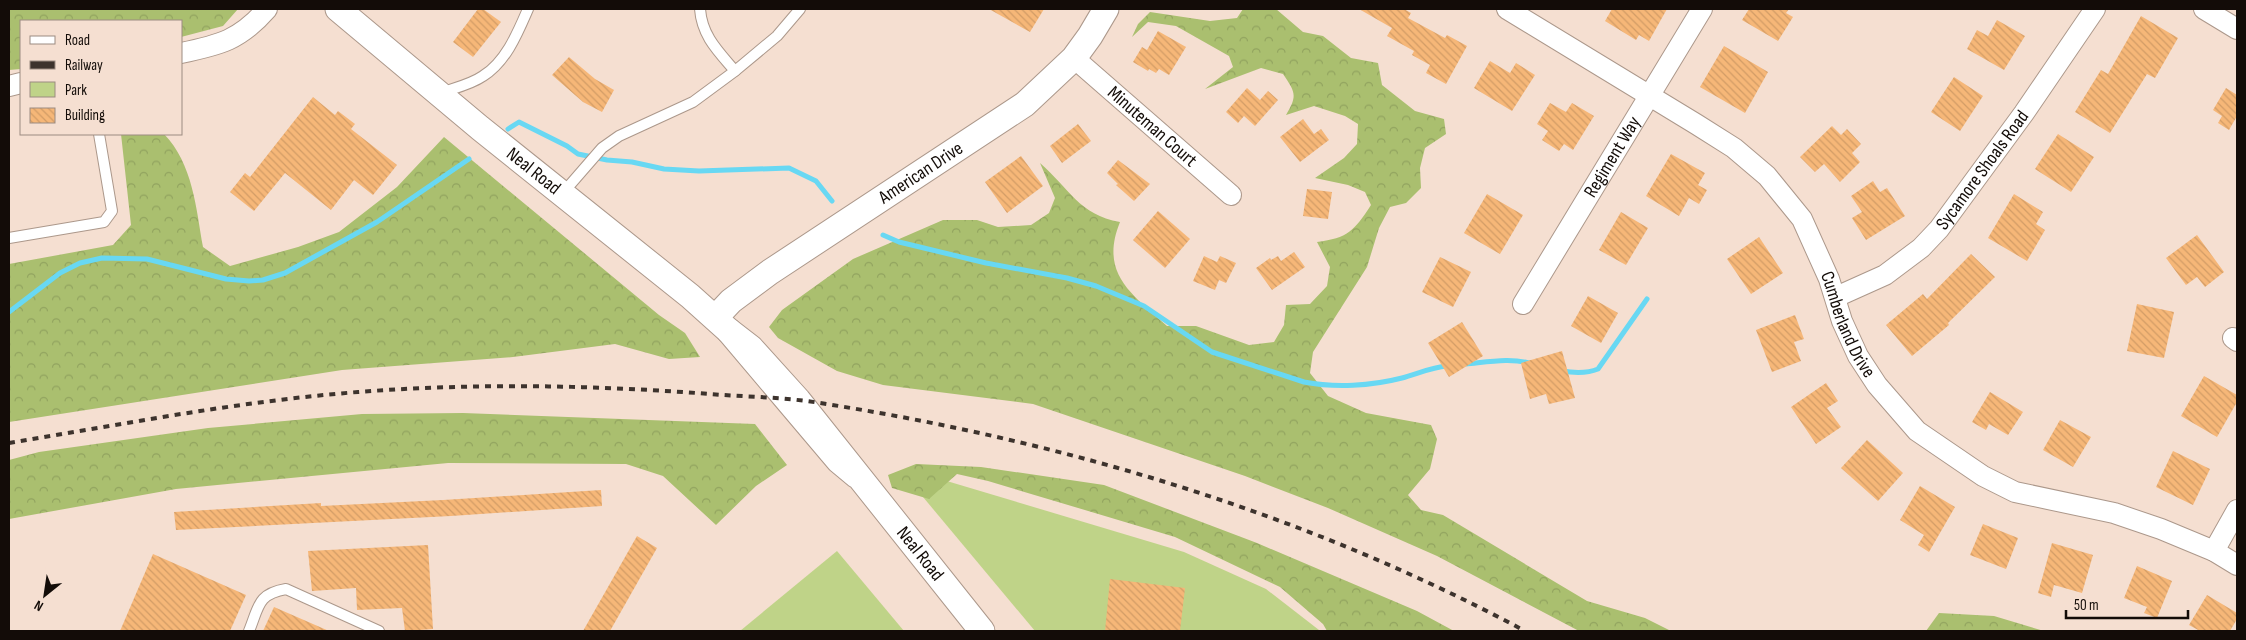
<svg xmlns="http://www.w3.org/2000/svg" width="2246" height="640" viewBox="0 0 2246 640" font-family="'Sofia Sans Condensed',sans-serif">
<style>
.green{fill:#bfd388}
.forest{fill:url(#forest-crowns)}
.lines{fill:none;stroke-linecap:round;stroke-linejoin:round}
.stream{stroke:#68d8f3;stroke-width:5}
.building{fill:url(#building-back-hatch)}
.service-casing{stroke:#ac988b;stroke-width:12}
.minor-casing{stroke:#ac988b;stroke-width:22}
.tertiary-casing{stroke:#ac988b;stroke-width:27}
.service{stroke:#fff;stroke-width:10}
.minor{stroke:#fff;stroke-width:20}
.tertiary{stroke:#fff;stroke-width:25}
.rail{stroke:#3d332d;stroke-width:4;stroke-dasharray:6 6;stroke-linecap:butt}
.labels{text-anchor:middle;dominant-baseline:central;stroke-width:4;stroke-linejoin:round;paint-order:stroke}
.street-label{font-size:19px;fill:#130c08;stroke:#f5dfd1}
</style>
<defs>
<pattern id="forest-crowns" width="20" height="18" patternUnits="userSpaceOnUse" patternTransform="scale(1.25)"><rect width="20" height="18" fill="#aabf6f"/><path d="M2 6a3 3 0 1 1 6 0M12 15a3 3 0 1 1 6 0" fill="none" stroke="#91a35f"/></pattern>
<pattern id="building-back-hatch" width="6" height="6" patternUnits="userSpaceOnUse" patternTransform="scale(1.25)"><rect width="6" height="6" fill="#f6b778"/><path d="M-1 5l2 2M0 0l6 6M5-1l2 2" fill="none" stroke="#d29c66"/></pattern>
</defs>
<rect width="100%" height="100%" fill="#f5dfd1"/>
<g class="green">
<path d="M930,476L1184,552L1266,589L1319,630L1315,631H1035L918,491Z"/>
<path d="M837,551L904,631H740Z"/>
</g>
<g class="forest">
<path d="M9,9L12,10L238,9L223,26L181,37V21H21V69L9,70Z"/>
<path d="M1243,9H1276L1303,32L1323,36L1351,58L1378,63L1382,85L1415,111L1444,119L1446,134L1425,148L1420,168L1421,188L1406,203L1390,207L1379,228L1367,267L1313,352L1310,373L1328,396L1366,413L1431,425L1437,439L1430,469L1408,495L1421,510L1443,515L1587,601L1645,618L1671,631H1579L1437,556L1328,508L1245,476L1033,404L883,385L837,371L778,338L769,327L782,310L853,259L943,220H977L998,227L1031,225L1049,213L1055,198L1040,163C1069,188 1079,215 1120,222C1099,274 1132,294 1167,326H1196L1249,345L1274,342L1284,325L1286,305L1310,304L1327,286L1330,267L1317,242C1348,238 1354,231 1371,205L1365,192L1348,185L1315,178L1344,158L1357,144L1358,124L1345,116L1314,106L1286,115C1298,95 1295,92 1283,74L1261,68L1205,89L1233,67L1229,56L1176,26L1148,22L1132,37L1138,24L1150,12L1210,21L1237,18Z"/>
<path d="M121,134H164C193,164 196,208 203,247L230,266L298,247L339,232L397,187L444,137L659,315L685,333L700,357L669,359L615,344L513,357L342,370L9,422V264L113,245L131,225Z"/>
<path d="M463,413L755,424L787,465L756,486L716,525L663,476L626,464L448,463L176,489L9,519V460L39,452L208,428L362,414Z"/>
<path d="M916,464L981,467L1104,485L1257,543L1417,611L1454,631H1327L1323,624L1280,587L1175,537L988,481L957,474L929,499L892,488L888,475Z"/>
<path d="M1939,613L1994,616L2044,631H1926Z"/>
</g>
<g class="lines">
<g class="stream">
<path d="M508,129L519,122L567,146L578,154L607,160L632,162L664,169L699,171L789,168L816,181L832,201"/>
<path d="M883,235L899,242L986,263L1067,278L1096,286L1144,306L1212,352L1304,382C1335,388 1371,386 1402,378C1417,374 1432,367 1447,366"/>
<path d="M9,312L60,273L80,263L102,258L147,259L226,279L249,281L263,280L285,273L377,222L469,159"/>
<path d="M1466,364C1487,362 1512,357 1532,364"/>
<path d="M1562,371C1574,373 1586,374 1598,369L1647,299"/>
</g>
</g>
<g class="building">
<path d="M478,9H483L501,22L473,57L453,42Z"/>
<path d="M989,9H1044L1030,32Z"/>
<path d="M1359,9H1404L1411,13L1408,18L1445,38L1447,35L1467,46L1446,84L1426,73L1430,65L1412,55L1414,51L1387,36L1392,28Z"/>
<path d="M1612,9H1667L1649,41L1639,35L1636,40L1605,21Z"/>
<path d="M1749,9H1789L1786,13L1793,17L1778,41L1742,20Z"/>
<path d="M2141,16L2178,38L2155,78L2147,74L2110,133L2075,112L2101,70L2108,74Z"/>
<path d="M1997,20L2025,36L2004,70L1967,49L1977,30L1988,36Z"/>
<path d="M1158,31L1186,47L1169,75L1159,69L1156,73L1149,69L1148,71L1133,62L1142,47L1147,50Z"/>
<path d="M1724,46L1768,72L1745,113L1700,87Z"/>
<path d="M569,57L595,79L614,90L602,112L583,102L552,75Z"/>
<path d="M1490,61L1510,73L1516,63L1535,75L1512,111L1474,88Z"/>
<path d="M1954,77L1983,96L1960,131L1931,112Z"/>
<path d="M1247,88L1260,100L1268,91L1278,100L1255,126L1244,116L1238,123L1226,112Z"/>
<path d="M2226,88L2237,95V116L2229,130L2218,123L2222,116L2213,110Z"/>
<path d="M313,97L335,115L338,111L355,124L351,129L397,165L373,195L354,180L331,210L285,173L254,211L230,192L245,173L250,177Z"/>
<path d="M1550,103L1566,112L1572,103L1594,116L1573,150L1564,144L1559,151L1542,140L1548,131L1537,124Z"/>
<path d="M1303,119L1314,134L1321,129L1329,140L1300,162L1280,137Z"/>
<path d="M1078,124L1091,141L1062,163L1050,146Z"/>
<path d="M1832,126L1841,135L1847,129L1861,144L1852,153L1860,162L1840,182L1824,164L1815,172L1800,157Z"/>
<path d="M2058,134L2094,157L2071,192L2035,169Z"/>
<path d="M1671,154L1705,173L1698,185L1707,190L1699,204L1689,198L1679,216L1646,196Z"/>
<path d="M1021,156L1043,186L1007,213L985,182Z"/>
<path d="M1118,160L1150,184L1134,201L1116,185L1118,184L1107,173Z"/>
<path d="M1873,181L1880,192L1887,188L1905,216L1866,240L1852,218L1862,212L1851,196Z"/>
<path d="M1307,189L1332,192L1328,219L1303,216Z"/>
<path d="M1487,194L1523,215L1500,254L1464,233Z"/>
<path d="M2014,194L2043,212L2036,224L2045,230L2027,261L1988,238Z"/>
<path d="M1158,211L1190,239L1165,268L1133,240Z"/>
<path d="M1621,212L1648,228L1626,265L1599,250Z"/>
<path d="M2197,235L2224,272L2205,287L2197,277L2186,285L2166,258Z"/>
<path d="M1759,237L1783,273L1751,294L1727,259Z"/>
<path d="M1294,252L1305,267L1272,290L1256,268L1270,258L1271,260L1278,256L1281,261Z"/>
<path d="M1971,254L1995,277L1948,323L1949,325L1912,356L1886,325L1923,294L1927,299Z"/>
<path d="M1204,256L1217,262L1220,256L1236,263L1226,283L1219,280L1215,290L1193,281Z"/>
<path d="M1440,257L1471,272L1453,307L1422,292Z"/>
<path d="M1588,296L1618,313L1601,343L1571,326Z"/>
<path d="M2137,304L2174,312L2164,358L2127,351Z"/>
<path d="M1795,315L1804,339L1794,342L1801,361L1772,372L1756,330Z"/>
<path d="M1462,322L1483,356L1449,377L1428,343Z"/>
<path d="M1562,351L1575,398L1549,404L1546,394L1530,399L1521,363Z"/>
<path d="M2204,376L2237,395V402L2217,437L2181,416Z"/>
<path d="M1826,383L1838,401L1827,408L1841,427L1816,444L1791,407Z"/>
<path d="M1990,392L2023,412L2008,435L1989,424L1986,430L1972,422Z"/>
<path d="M2060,420L2091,437L2073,467L2043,450Z"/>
<path d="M1867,440L1903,473L1878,501L1841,468Z"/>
<path d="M2173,451L2210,469L2193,505L2156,487Z"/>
<path d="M1920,486L1955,507L1929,552L1918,545L1924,535L1900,520Z"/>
<path d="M601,490L602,506L451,516L176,530L174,512L321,503V506L443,500Z"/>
<path d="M1983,524L2018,538L2006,569L1970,555Z"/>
<path d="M637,536L657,548L610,631H583Z"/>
<path d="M2052,543L2093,555L2082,593L2054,585L2051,597L2038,593Z"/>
<path d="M428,545L433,629L405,631L402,608L357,610L356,588L312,591L308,551Z"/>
<path d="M153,554L246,595L230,631H120Z"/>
<path d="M2137,566L2172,581L2157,618L2144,613L2147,607L2124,598Z"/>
<path d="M1110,579L1185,588L1180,631H1105Z"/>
<path d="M2207,595L2237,613V619L2230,631H2200L2189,625Z"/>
<path d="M274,607L329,631H263Z"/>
</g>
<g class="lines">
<g class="service-casing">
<g id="service">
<path d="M735,71L777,36L800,9"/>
<path d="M440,93C454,88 470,85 483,76C506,62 518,32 528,9"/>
<path d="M562,194L602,148L619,136L693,102L735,71C718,51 702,36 700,9"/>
<path d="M9,238L104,222L112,211L99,134"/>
<path d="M249,631C259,607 257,594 286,589L379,631"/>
</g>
</g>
<g class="minor-casing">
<g id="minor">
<path id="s1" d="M1507,9L1696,124L1734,148L1767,176L1802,219L1829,279L1842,321L1858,356L1877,385L1917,431L1983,476L2015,492L2114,513L2161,529L2214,551L2237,565"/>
<path d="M2204,9L2237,29"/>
<path d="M181,53C220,45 240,40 267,9"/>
<path id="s2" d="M1074,58L1231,195"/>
<path d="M9,86L21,83"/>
<path id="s3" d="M1836,297L1885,275L1921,248L1939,229L2024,113L2095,9"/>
<path id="s4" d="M1523,304L1702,9"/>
<path d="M2233,338L2237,341"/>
<path d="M2214,551L2237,510"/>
</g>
</g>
<g class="tertiary-casing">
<g id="tertiary">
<path id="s5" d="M338,9L480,128L690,296L729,331"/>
<path id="s6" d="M716,317L731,301L770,272L1025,104L1074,58L1090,36L1106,9"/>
<path id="s7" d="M857,476L839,461L729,331L751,348L798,400L982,631"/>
</g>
</g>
<use href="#service" class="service"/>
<use href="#minor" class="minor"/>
<use href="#tertiary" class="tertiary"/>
<path class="rail" d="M9,443C124,424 241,401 358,392C475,383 593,385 710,394C746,397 784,397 820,403C1064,441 1307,514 1525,631"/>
</g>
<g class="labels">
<g class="street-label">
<text stroke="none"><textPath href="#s2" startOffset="104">Minuteman Court</textPath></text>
<text stroke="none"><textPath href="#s4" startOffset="172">Regiment Way</textPath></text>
<text stroke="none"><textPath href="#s3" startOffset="198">Sycamore Shoals Road</textPath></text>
<text stroke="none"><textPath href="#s5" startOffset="254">Neal Road</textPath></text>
<text stroke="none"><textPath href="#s6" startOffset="251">American Drive</textPath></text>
<text stroke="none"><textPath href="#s1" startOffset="480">Cumberland Drive</textPath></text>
<text stroke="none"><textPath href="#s7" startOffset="488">Neal Road</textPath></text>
</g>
</g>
<rect width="2246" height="640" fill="none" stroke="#130c08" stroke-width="20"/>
<rect x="20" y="20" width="162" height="115" fill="#f5dfd1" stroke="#9b8b81"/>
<rect x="30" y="36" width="25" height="8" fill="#ffffff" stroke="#9b8b81"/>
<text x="65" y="45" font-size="15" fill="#130c08">Road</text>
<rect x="30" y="61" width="25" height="8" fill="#3d332d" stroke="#9b8b81"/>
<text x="65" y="70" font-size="15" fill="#130c08">Railway</text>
<rect x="30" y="82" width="25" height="15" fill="#bfd388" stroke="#9b8b81"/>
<text x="65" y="95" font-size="15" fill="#130c08">Park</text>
<rect x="30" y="108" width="25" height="15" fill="url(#building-back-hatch)" stroke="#9b8b81"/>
<text x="65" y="120" font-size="15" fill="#130c08">Building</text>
<g transform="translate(45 595) rotate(210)" stroke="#f5dfd1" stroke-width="4" paint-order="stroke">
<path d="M0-4L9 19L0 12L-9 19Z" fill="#130c08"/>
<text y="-8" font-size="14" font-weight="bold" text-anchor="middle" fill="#130c08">N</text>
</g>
<path d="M2066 610v8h122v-8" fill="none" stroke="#130c08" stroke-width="2.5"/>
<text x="2074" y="610" font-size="15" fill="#130c08" stroke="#f5dfd1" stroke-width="4" paint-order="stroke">50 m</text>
</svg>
